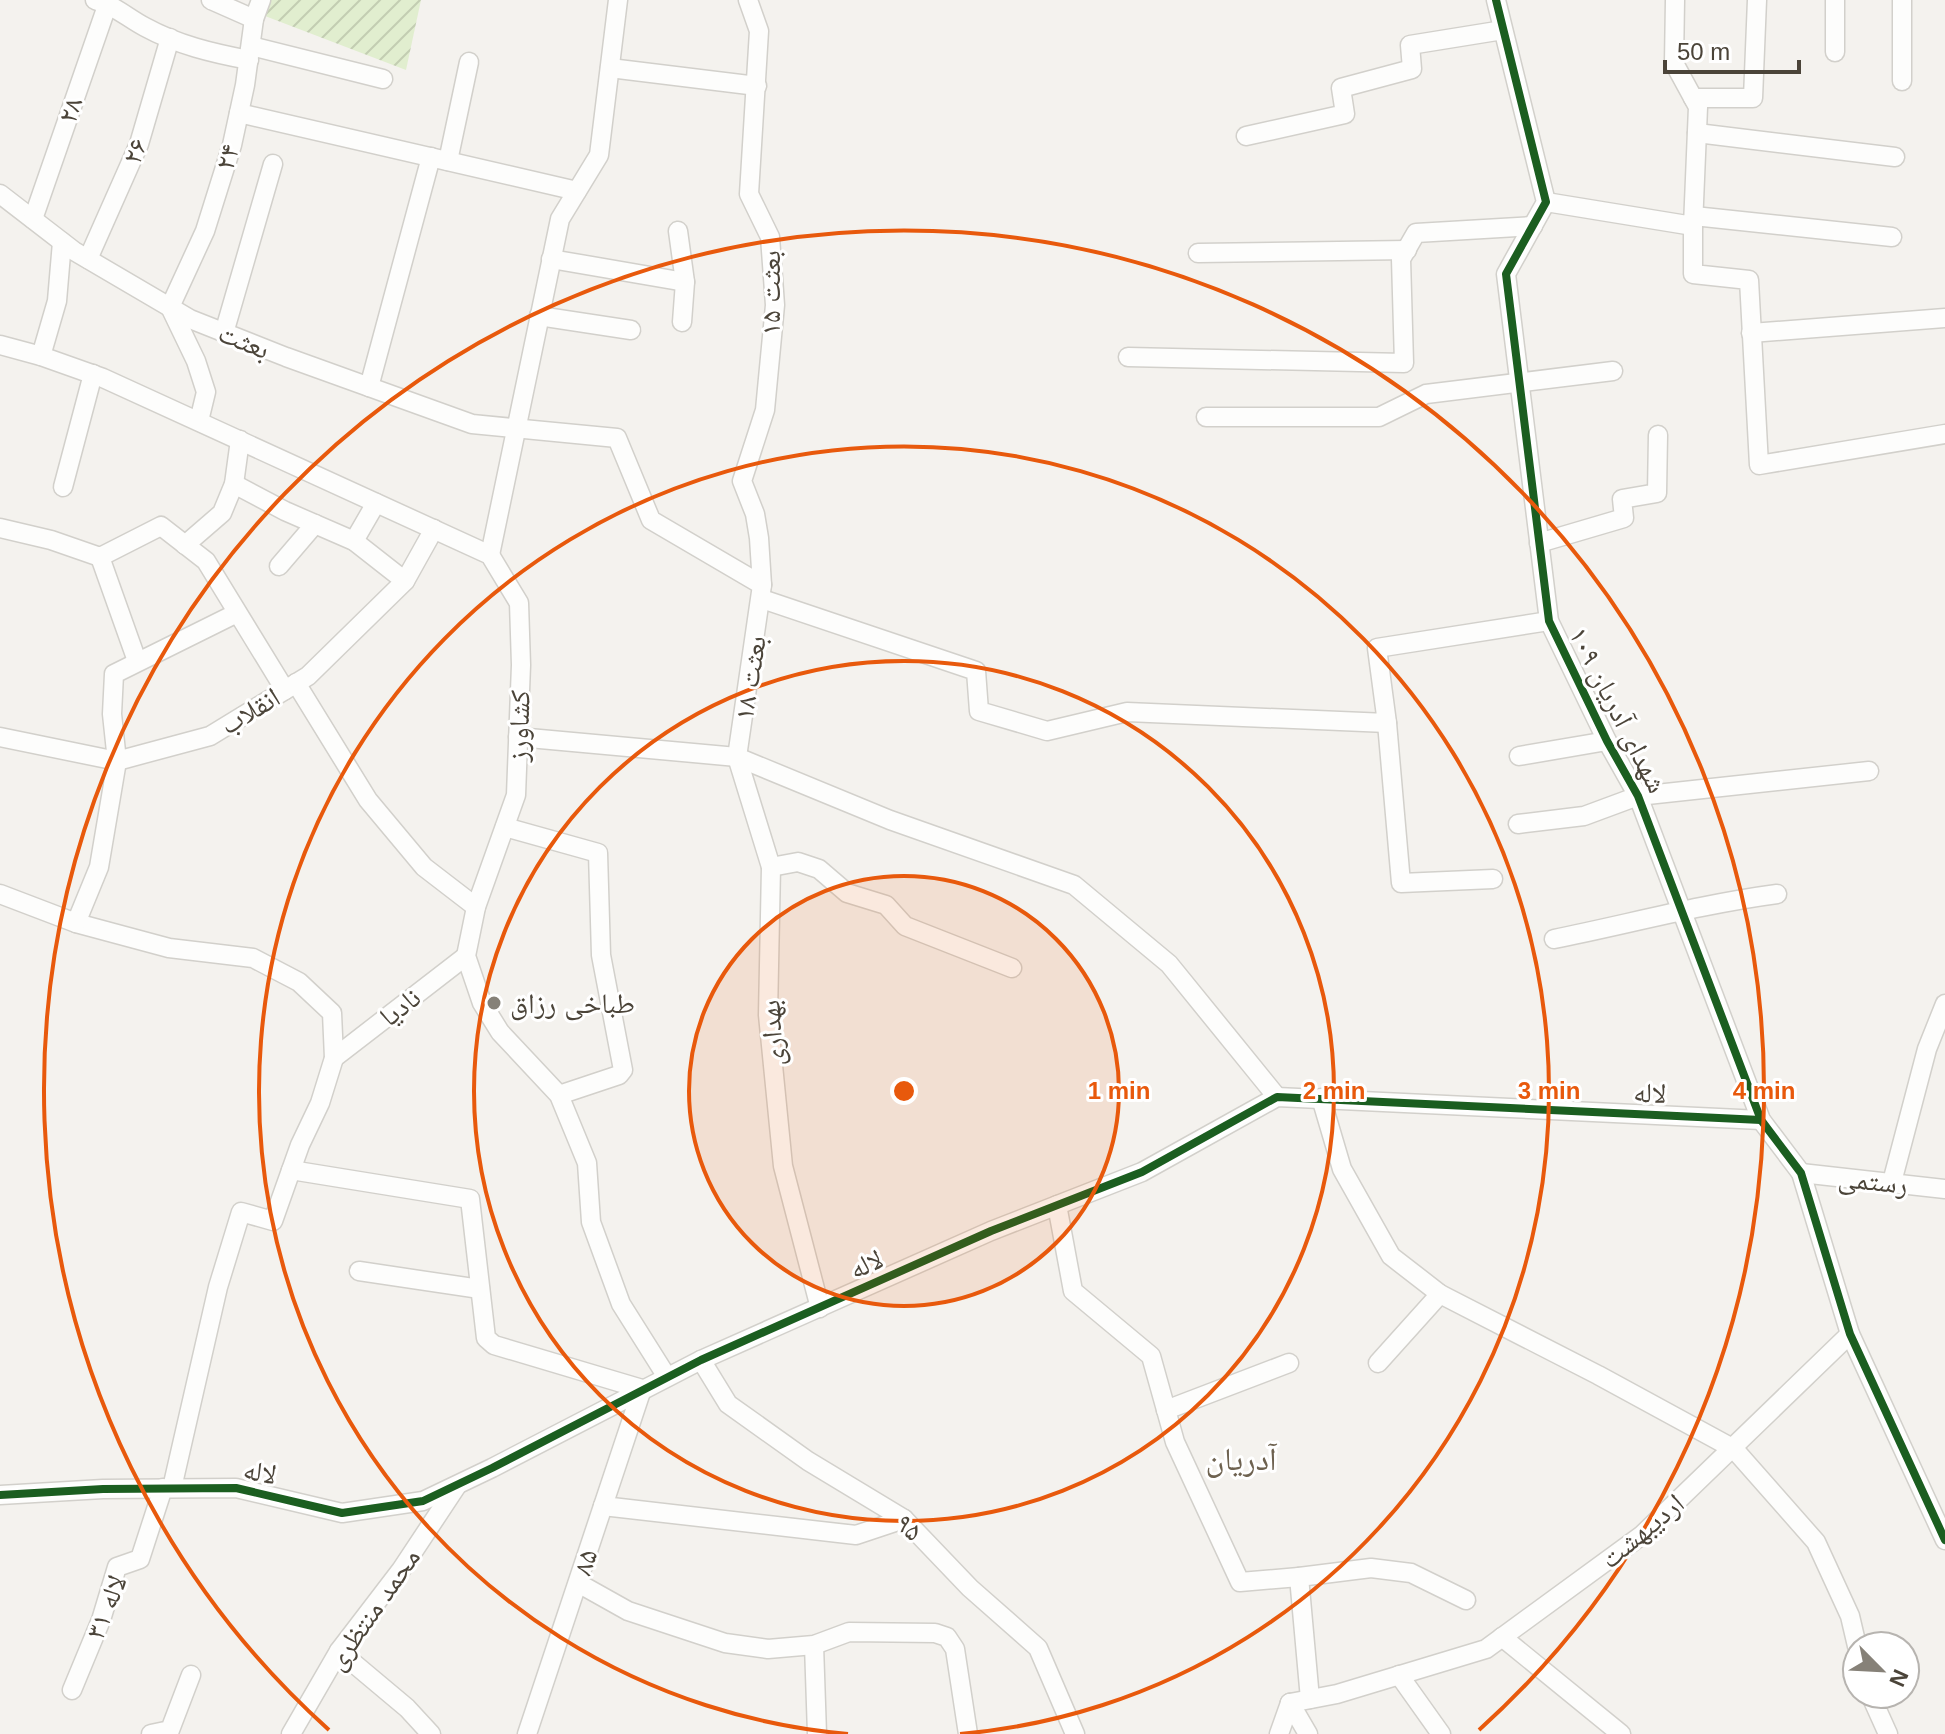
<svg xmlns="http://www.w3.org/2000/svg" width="1945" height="1734" viewBox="0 0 1945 1734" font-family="Arial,'Noto Naskh Arabic',sans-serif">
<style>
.garden{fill:url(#garden-furrows)}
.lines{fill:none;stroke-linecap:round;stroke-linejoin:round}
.minor-casing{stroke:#d2d0cb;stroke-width:21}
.minor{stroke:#fdfdfc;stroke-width:18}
.cycleway-casing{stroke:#fff;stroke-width:13}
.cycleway{stroke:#1b5e20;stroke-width:8}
.ring{fill:none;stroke:#e8590c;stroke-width:4}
.poi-dot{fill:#868178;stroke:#fff;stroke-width:3}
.labels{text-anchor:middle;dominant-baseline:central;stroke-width:6;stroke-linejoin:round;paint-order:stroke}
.street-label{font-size:28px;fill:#4b4439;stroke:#fff}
.poi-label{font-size:28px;fill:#4b4439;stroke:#fff;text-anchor:start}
.quarter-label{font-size:32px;fill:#6e6250;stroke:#fff}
.centre{fill:#e8590c;stroke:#fff;stroke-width:4}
.ring-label{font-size:24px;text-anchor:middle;font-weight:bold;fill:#e8590c;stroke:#fff;stroke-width:6;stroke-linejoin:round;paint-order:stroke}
</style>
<defs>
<pattern id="garden-furrows" width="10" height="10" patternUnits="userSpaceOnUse" patternTransform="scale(2)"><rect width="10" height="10" fill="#e1eecf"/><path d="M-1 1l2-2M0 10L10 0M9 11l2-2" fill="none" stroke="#c3cdb2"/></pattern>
</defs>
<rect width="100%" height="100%" fill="#f4f2ee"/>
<path class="garden" d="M269,0H421L406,70L265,16Z"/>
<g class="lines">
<g class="minor-casing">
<g id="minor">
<path d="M95,0C114,5 128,18 145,27C178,45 212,53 249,60"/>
<path d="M211,0L254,19"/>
<path d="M748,0L759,31L749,194L770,237L775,305L765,410L742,481L755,514L759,538L762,585"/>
<path d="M1496,0L1546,202L1506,274L1549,621L1607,741L1638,796L1761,1120L1801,1173L1850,1334L1945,1540"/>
<path d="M251,46L383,79"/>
<path d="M1835,52V0"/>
<path d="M610,68L757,86"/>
<path d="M1902,81V0"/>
<path d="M1693,98H1753L1757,0"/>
<path d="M239,113L577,191"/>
<path d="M1697,133L1895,157"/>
<path d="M1246,136L1345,114L1341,88L1412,69L1410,45L1503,30"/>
<path d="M448,161L469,62"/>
<path d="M0,194L74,251L190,319L286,357L472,424L617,438L651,520L762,585L737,757L771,867L768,1015L783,1166L820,1308"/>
<path d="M1546,202L1693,226L1698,107L1674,63L1675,0"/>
<path d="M1694,216L1892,237"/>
<path d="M33,219L109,0"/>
<path d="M1693,226V274L1749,280L1759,465L1945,434"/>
<path d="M678,231L685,282L682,322"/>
<path d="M1198,253L1407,250"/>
<path d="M88,259L139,144L170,38"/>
<path d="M551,259L685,282"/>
<path d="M539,316L631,330"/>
<path d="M224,333L273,164"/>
<path d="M1751,333L1945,318"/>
<path d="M0,345L41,356L103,378L490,555L519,603L521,665L516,795L476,907L466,956L482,1003L500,1032L559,1095L587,1163L591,1222L621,1304L667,1377"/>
<path d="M41,356L57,301L62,242"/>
<path d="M1128,357L1404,363L1401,259L1416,233L1533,226"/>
<path d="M369,387L431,157"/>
<path d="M1206,417H1379L1426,394L1613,371"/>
<path d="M199,421L206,392L196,361L170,307L205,231L232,145L245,85L254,19L261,0"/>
<path d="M234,484L285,511L354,541L405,581"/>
<path d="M63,487L93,374"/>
<path d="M0,528L51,540L100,557L161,526L206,561L285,690"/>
<path d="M354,541L376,503"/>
<path d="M1539,543L1624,518L1622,499L1657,493L1658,435"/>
<path d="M185,545L222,513L234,484L240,440"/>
<path d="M490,555L560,219L599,155L618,0"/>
<path d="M100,557L137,661"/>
<path d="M279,566L315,524"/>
<path d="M762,599L976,671L979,711L1047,731L1127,712L1387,723L1377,648L1549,621"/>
<path d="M296,683L368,800L424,867L476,907"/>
<path d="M1387,723L1401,883L1493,879"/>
<path d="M0,737L117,761L210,736L308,676L405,581L434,529"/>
<path d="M518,737L737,757L890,820L1074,885L1169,964L1277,1097"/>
<path d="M1519,756L1607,741"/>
<path d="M1518,824L1584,816L1638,796L1869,771"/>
<path d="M505,827L598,853L601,955L623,1070L619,1075L559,1095"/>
<path d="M771,867L798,862L819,869L847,893L886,905L905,926L1012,968"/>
<path d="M0,894L76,923L169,948L253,958L299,982L332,1013L334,1058L320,1103L300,1145L273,1221L241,1212L218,1287L172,1488"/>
<path d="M76,923L99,867L117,761L112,714L114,674L237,613"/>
<path d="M1554,939C1628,924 1702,904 1777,894"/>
<path d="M334,1058L466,956"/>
<path d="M1321,1098L1342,1169L1391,1256L1440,1294L1598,1375L1734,1449L1816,1542L1850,1616L1857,1646"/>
<path d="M291,1170L470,1199L486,1338L494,1345L642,1389"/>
<path d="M1801,1173L1945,1189"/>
<path d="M1892,1182L1927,1049L1945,1004"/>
<path d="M1057,1205L1073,1291L1151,1356L1175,1442L1240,1582L1299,1577"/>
<path d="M359,1271L480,1289"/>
<path d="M701,1360L728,1404L808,1461L904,1519L970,1588L1038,1648L1075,1734"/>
<path d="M1378,1363L1440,1294"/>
<path d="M1166,1410L1289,1363"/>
<path d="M0,1495L103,1489L236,1488L342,1513L423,1501L492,1468L701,1360L991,1231L1142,1172L1277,1097L1761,1120"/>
<path d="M603,1506L856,1535L904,1519"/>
<path d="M578,1583L628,1611L725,1643L768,1649L814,1645L849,1632L935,1633L947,1637L955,1649L968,1734"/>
<path d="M1502,1637L1621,1734"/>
<path d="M814,1645L817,1734"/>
<path d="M339,1651L407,1708L431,1734"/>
<path d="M1399,1675L1441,1734"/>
<path d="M72,1690L101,1620L117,1567L140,1559L163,1488"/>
<path d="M1870,1694L1888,1734"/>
<path d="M1310,1699L1299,1577L1371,1568L1411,1573L1466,1600"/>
<path d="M1290,1703L1337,1694L1486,1649L1642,1535L1850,1334"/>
<path d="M1290,1703L1308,1734"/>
<path d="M151,1734L170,1730L191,1675"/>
<path d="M291,1734L339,1651L401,1570L456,1487"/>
<path d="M527,1734L642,1389"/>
<path d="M1279,1734L1290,1703"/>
</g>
</g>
<use href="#minor" class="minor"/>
<g class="cycleway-casing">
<g id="cycleway">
<path d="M1496,0L1546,202L1506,274L1549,621L1607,741L1638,796L1761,1120L1801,1173L1850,1334L1945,1540"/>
<path d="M0,1495L103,1489L236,1488L342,1513L423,1501L492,1468L701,1360L991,1231L1142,1172L1277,1097L1761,1120"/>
</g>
</g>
<use href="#cycleway" class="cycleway"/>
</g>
<circle cx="904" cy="1091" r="215" fill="#e8590c" fill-opacity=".12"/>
<g class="ring">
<circle cx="904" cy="1091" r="215"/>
<circle cx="904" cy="1091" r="430"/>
<path d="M848 1734A645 645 0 1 1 960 1734"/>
<path d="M329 1730A860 860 0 1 1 1479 1730"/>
</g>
<circle class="poi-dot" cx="494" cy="1003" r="8"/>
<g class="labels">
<g class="street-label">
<text transform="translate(70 110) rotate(-71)">۲۸</text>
<text transform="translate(135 151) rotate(-69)">۲۶</text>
<text transform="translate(227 157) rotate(-74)">۲۴</text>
<text transform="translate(770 293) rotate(-90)">بعثت ۱۵</text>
<text transform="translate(244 341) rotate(22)">بعثت</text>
<text transform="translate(750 678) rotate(-81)">بعثت ۱۸</text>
<text transform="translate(1618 710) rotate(63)">شهدای آدریان ۱۰۹</text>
<text transform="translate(250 711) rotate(-31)">انقلاب</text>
<text transform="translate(519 726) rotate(-88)">کشاورز</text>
<text transform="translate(400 1007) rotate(-38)">نادیا</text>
<text transform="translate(772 1033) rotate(-94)">بهداری</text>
<text transform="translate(1650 1093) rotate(3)">لاله</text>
<text transform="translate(1873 1181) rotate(6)">رستمی</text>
<text transform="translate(866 1264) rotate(-24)">لاله</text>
<text transform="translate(260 1472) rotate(11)">لاله</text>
<text transform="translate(909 1527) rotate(41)">۹۵</text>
<text transform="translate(1642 1531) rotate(-40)">اردیبهشت</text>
<text transform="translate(585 1562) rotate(-72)">۸۵</text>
<text transform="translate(106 1607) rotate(-68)">لاله ۳۱</text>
<text transform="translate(373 1609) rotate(-55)">محمد منتظری</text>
</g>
<g class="poi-label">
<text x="510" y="1003">طباخی رزاق</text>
</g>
<g class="quarter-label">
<text x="1241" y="1459">آدریان</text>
</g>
</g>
<circle cx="904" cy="1091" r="12" class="centre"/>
<g class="ring-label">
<text x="1119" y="1099">1 min</text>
<text x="1334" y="1099">2 min</text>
<text x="1549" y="1099">3 min</text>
<text x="1764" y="1099">4 min</text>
</g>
<g transform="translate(1881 1670) rotate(114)"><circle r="38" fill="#ffffff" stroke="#b7b4b0" stroke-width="2"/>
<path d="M0-6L14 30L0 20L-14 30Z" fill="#868178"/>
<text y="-12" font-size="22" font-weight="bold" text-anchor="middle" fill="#4b4439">N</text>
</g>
<path d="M1665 60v12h134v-12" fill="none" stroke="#4b4439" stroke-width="4"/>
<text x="1677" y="60" font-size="24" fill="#4b4439" stroke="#ffffff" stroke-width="6" paint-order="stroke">50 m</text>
</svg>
